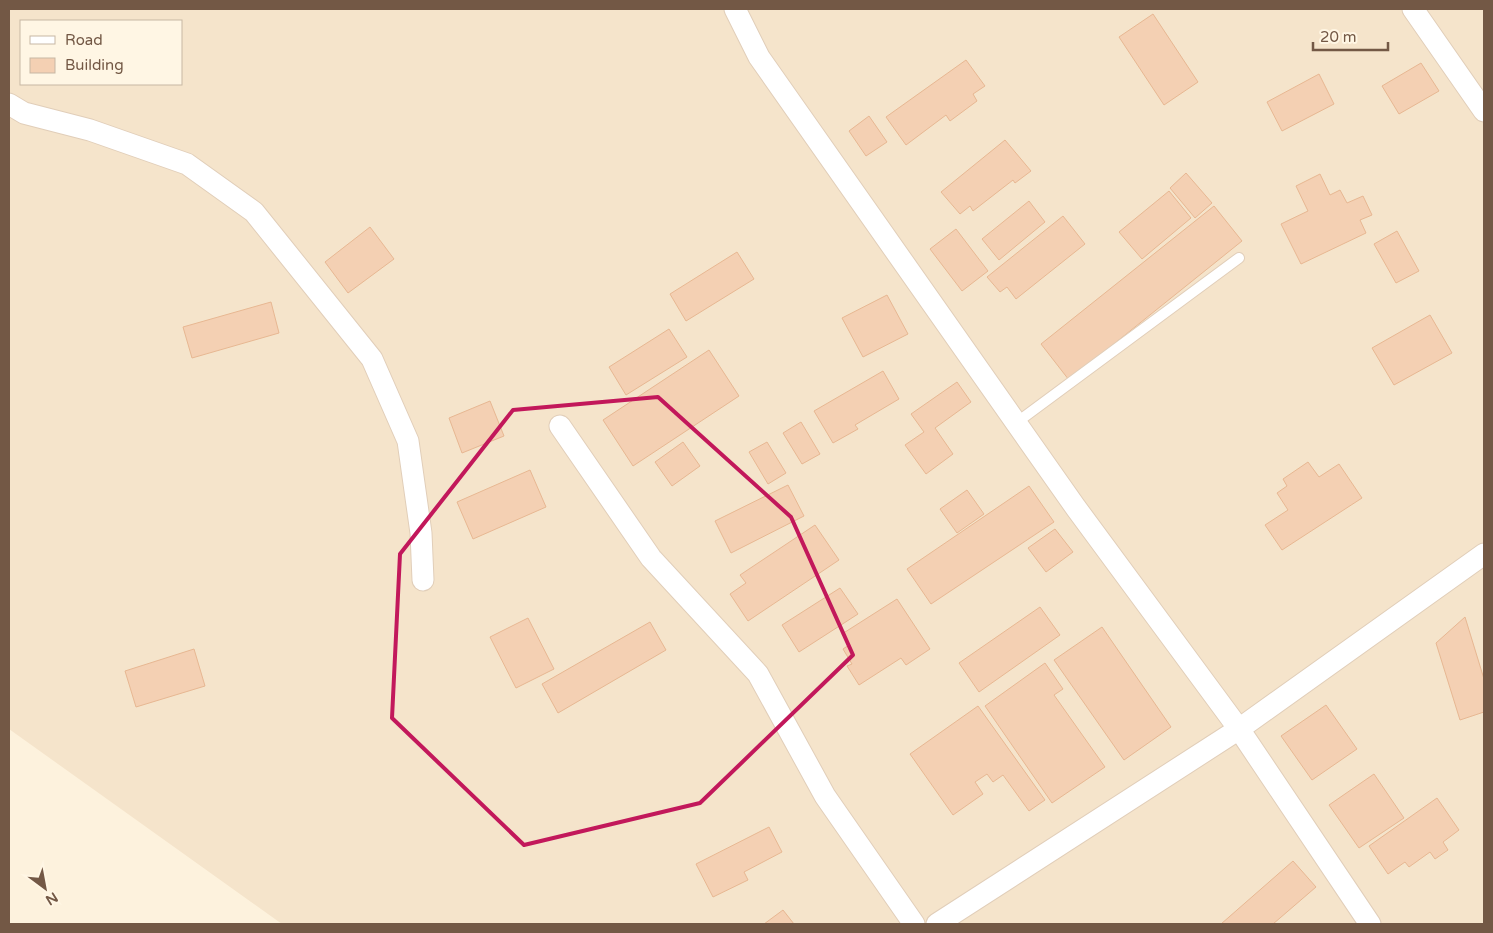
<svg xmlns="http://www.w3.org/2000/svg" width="1493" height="933" viewBox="0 0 1493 933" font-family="'Varela Round',sans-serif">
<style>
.residential{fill:#f5e4cb;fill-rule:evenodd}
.building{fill:#f4d0b3;stroke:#e7b792}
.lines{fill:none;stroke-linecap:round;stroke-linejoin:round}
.lane-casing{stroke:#e1ceb9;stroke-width:12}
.street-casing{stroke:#e1ceb9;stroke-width:23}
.lane{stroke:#fff;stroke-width:10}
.street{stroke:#fff;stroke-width:21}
.marked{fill:none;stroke:#c2185b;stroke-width:4;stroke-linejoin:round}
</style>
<rect width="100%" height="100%" fill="#fdf2dd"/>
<path class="residential" d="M9,9H1484V924H282L9,729ZM21,21H181V84H21Z"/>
<g class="building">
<path d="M1153,14L1198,82L1164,105L1119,37Z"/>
<path d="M966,60L985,86L973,94L977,101L950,121L946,115L906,145L886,117Z"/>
<path d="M1421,63L1439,91L1399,114L1382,86Z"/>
<path d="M1319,74L1334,104L1282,131L1267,102Z"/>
<path d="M869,116L887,142L866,156L849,131Z"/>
<path d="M1005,140L1031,171L1015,183L1013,180L973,211L970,206L960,214L941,192Z"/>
<path d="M1186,173L1212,203L1195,218L1170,188Z"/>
<path d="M1320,174L1330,195L1340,190L1347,203L1363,196L1372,215L1360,220L1366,233L1301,264L1281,224L1308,211L1296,186Z"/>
<path d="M1169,191L1191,218L1142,259L1119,232Z"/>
<path d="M1029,201L1045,222L999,260L982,239Z"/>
<path d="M1214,206L1242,241L1069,380L1041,344Z"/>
<path d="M1063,216L1085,244L1016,299L1007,287L1000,292L987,277Z"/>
<path d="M370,227L394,259L348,293L325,262Z"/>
<path d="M956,229L988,271L962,291L930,249Z"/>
<path d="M1397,231L1419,271L1396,283L1374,244Z"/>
<path d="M737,252L754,279L686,321L670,294Z"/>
<path d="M887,295L908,334L863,357L842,318Z"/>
<path d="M271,302L279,333L192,358L183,327Z"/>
<path d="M1430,315L1452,353L1394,385L1372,348Z"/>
<path d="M669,329L687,357L626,395L609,367Z"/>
<path d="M709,350L739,396L633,466L603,420Z"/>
<path d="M883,371L899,399L855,425L858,429L833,443L814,411Z"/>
<path d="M957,382L971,402L935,428L953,454L926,474L905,445L924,432L911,414Z"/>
<path d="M490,401L504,436L462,453L449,418Z"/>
<path d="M801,422L820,454L802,464L783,433Z"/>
<path d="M683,442L700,466L672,486L655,462Z"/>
<path d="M767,442L786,473L768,484L749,452Z"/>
<path d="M1308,462L1319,477L1339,464L1362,498L1282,550L1265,525L1288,510L1277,493L1287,486L1283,479Z"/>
<path d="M530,470L546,507L473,539L457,502Z"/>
<path d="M788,485L804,516L731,553L715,521Z"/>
<path d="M1029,486L1054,522L931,604L907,569Z"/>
<path d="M967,490L984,514L957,533L940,509Z"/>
<path d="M815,525L839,560L748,621L730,594L746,583L740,575Z"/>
<path d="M1055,529L1073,552L1046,572L1028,548Z"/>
<path d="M840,588L858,614L799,652L782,625Z"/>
<path d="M897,599L930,649L906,665L901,658L859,685L847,666L852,664L843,649L849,645L842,634Z"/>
<path d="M1040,607L1060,635L979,692L959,663Z"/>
<path d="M1465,617L1484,679V712L1460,720L1436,643Z"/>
<path d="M528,618L554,669L516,688L490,637Z"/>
<path d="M650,622L666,650L558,713L542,684Z"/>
<path d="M1102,627L1171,727L1124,760L1054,660Z"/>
<path d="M194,649L205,686L136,707L125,671Z"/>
<path d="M1045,663L1063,689L1054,695L1105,767L1052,803L985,706Z"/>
<path d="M1326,705L1357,749L1312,780L1281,736Z"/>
<path d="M978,706L1045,800L1029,811L1003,775L993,782L987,774L975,782L983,794L953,815L910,754Z"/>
<path d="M1374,774L1404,818L1359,848L1329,805Z"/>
<path d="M1437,798L1459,830L1443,842L1448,850L1435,859L1430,852L1409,867L1405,862L1388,874L1369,846Z"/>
<path d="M769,827L782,852L744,872L748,880L713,897L696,864Z"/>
<path d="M1293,861L1316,887L1273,924H1221Z"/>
<path d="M783,910L794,924H764Z"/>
</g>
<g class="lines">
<g class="lane-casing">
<path id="lane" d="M1016,423L1239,258"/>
</g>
<g class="street-casing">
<g id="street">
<path d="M735,9L759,57L1076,508L1239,729L1370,924"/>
<path d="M1413,9L1484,111"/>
<path d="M9,104L24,113L90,130L187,164L254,212L372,359L408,441L421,533L423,580"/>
<path d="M560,426L651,558L758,674L825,796L914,924"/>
<path d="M937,924L1239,729L1484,554"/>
</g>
</g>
<use href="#lane" class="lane"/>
<use href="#street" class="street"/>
</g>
<path class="marked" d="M658,397L791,517L853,655L700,803L524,845L392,718L400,554L513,410Z"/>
<rect width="1493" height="933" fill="none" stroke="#735845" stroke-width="20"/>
<rect x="20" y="20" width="162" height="65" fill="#fff6e4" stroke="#c7b7a4"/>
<rect x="30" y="36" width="25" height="8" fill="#ffffff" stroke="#c7b7a4"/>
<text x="65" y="45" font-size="15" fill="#735845">Road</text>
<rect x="30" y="58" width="25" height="15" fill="#f4d0b3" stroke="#c7b7a4"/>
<text x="65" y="70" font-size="15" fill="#735845">Building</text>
<g transform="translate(45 888) rotate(148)" stroke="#fff6e4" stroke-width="4" paint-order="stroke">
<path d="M0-4L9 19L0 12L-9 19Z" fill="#735845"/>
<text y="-8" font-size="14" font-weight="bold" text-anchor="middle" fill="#735845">N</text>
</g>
<path d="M1313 42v8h75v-8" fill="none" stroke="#735845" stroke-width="2.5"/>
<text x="1320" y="42" font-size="15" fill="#735845" stroke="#fff6e4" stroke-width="4" paint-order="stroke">20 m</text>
</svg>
